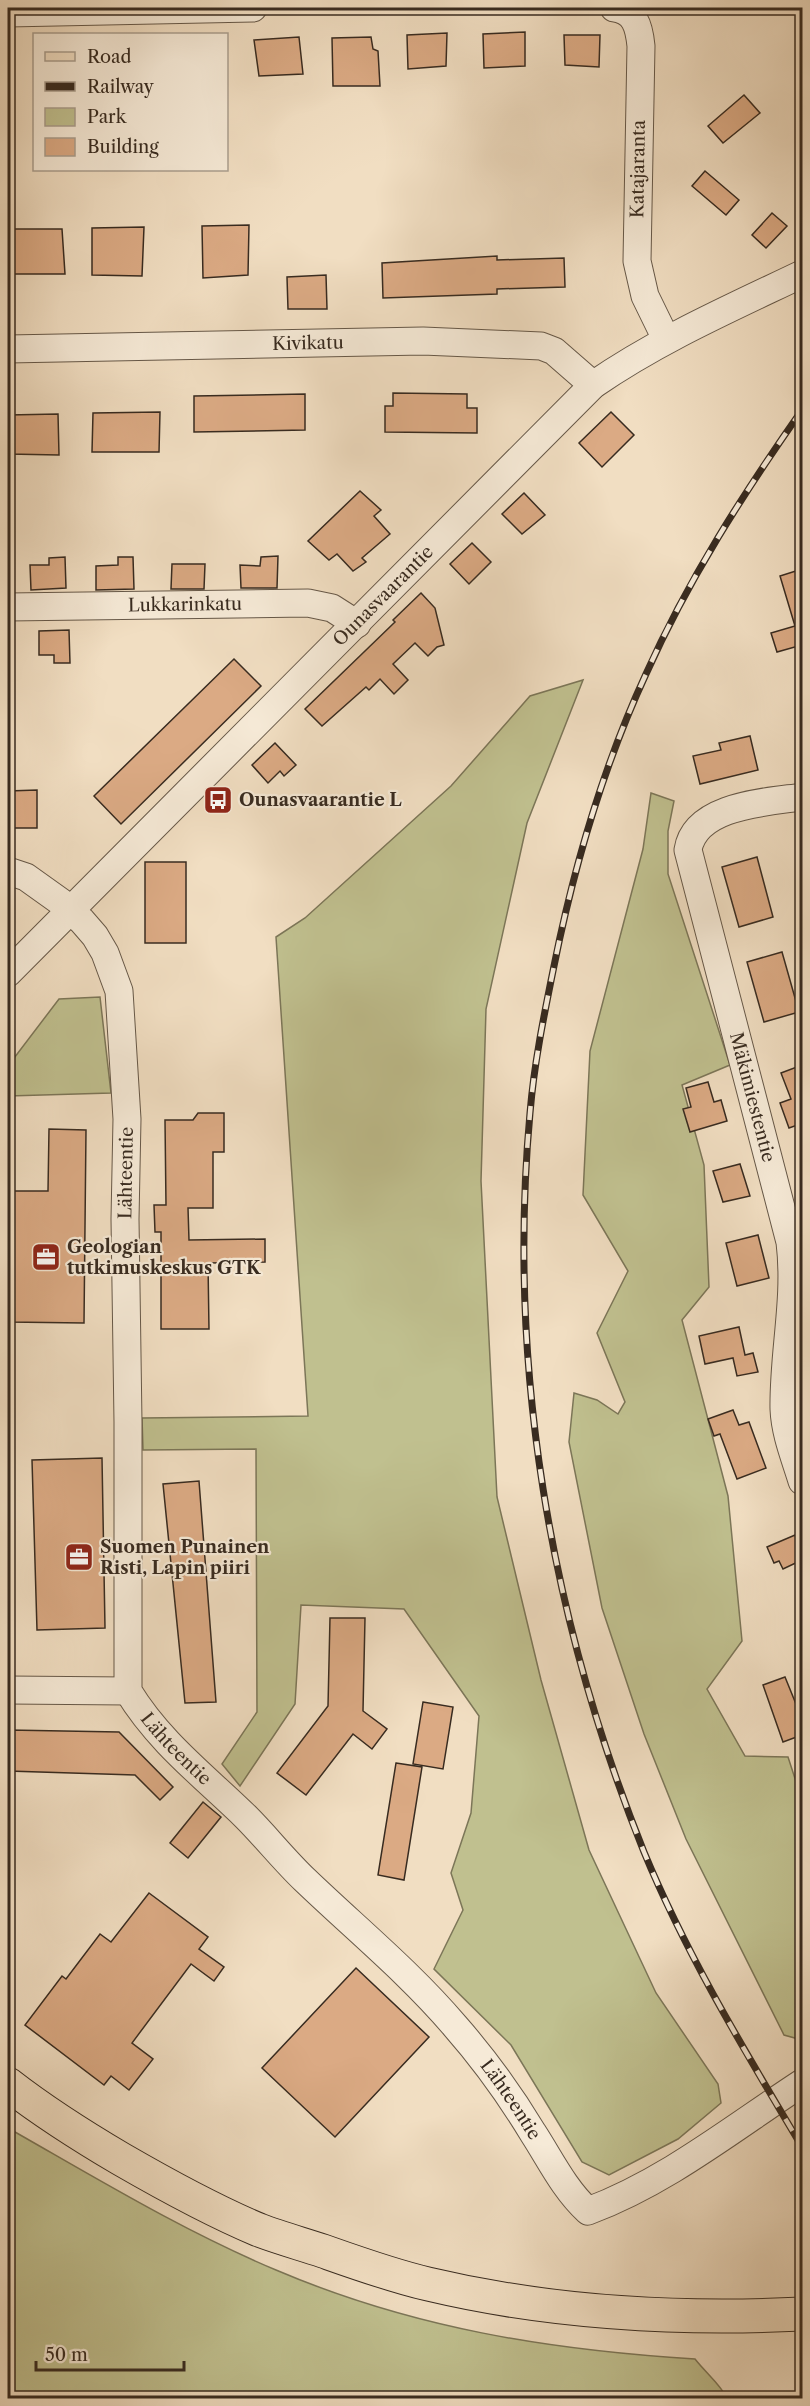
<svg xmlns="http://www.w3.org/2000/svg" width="810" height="2406" viewBox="0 0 810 2406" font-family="'Libre Caslon Text',serif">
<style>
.green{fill:#c0c08f;stroke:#7c7658;stroke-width:1.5}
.building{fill:#dbaa84;stroke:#382b20;stroke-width:1.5}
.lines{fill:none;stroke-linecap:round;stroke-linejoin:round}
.minor-casing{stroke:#665848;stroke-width:29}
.major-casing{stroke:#382b20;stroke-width:35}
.minor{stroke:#f6ead7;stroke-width:27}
.major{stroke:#f1dec2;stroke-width:33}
.rail-casing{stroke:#382b20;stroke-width:7}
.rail{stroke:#f6ead7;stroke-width:4.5;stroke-dasharray:14;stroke-linecap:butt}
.labels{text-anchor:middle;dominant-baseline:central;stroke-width:4.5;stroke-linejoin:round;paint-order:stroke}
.street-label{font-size:18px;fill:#382b20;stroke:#f6ead7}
.poi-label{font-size:18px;font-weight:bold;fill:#382b20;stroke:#f6ead7;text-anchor:start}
</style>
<rect width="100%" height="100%" fill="#f1dec2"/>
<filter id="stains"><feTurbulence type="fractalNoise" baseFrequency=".00333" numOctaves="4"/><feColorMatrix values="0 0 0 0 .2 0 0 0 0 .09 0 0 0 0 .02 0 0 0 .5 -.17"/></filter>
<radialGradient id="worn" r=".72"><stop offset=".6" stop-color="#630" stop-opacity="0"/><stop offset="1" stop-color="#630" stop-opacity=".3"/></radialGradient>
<g class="green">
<path d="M583,680L527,823L486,1009L481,1181L497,1497L541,1680L589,1850L656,1993L718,2084L721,2103L678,2139L609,2175L582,2162L511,2045L434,1969L463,1910L451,1873L471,1813L479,1716L404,1609L301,1605L295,1704L240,1786L222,1764L257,1712L256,1449L143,1450L142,1418L308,1416L276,937L305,918L451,786L530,696Z"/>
<path d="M651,793L674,801L668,831V874L730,1065L682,1085L704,1165L709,1287L682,1320L728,1496L742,1641L707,1689L745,1756L788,1757L802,1800V2040L784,2035L686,1839L644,1734L602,1608L569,1442L574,1393L597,1400L618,1414L625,1402L597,1333L628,1271L583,1195L590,1051L643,849Z"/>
<path d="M100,997L111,1093L8,1096V1066L59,999Z"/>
<path d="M8,2128C96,2178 183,2231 276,2270C412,2328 549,2350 695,2359C706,2373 720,2384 727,2398H8Z"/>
</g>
<g class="building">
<path d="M525,32V66L484,68L483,34Z"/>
<path d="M447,33L446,66L408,69L407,35Z"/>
<path d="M564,35H600L599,67L565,65Z"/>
<path d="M299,37L303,74L259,76L254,40Z"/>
<path d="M371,37L373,49L378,51L380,86H333L332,38Z"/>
<path d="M744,95L760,113L723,143L708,126Z"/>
<path d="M705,171L739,200L726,215L692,186Z"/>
<path d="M772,213L787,226L766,248L752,235Z"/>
<path d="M249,225L248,275L203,278L202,226Z"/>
<path d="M144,227L142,276L92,275V228Z"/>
<path d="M8,229H62L65,274H8Z"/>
<path d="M497,256V260L564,258L565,287L497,289V294L383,298L382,263Z"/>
<path d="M326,275L327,309H288L287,277Z"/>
<path d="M393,393L467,394V408H477V433L385,432V406H393Z"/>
<path d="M305,394V430L194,432V396Z"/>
<path d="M160,412L159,452H92L93,413Z"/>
<path d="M611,412L634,435L602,467L579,443Z"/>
<path d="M58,414L59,455L8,454V415Z"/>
<path d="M360,491L381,510L374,516L390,534L362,558L366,562L353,571L337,554L329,560L308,541Z"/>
<path d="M524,493L545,515L522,534L502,514Z"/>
<path d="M472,543L491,562L469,584L450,564Z"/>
<path d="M278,556L277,588H241L240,565L260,566L261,557Z"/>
<path d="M65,557L66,588L31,590L30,565H49V558Z"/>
<path d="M118,557H133L134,589L96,590V566L118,565Z"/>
<path d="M172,564H205L204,589H171Z"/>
<path d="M802,569V645L777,652L771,633L795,626L780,576Z"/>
<path d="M421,593L435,608L444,645L437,647L428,656L415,643L393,664L408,680L394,694L380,679L369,690L366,687L322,726L305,709L395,622L393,620Z"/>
<path d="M69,630L70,663H54V655H39V631Z"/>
<path d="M234,659L261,686L121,824L94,796Z"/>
<path d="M750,736L758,770L700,784L693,756L721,750L719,743Z"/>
<path d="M275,743L296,765L284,776L280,771L268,783L252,765Z"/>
<path d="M37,790V828H8V791Z"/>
<path d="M757,857L773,917L739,927L722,867Z"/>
<rect x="145" y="862" width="41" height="81"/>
<path d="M782,952L799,1012L764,1022L747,962Z"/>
<path d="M802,1065V1126L800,1124L789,1128L780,1103L791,1099L781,1073Z"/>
<path d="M708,1082L714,1102L721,1100L727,1121L690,1132L683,1109L691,1107L686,1088Z"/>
<path d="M198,1113H224V1152H213V1208H188L189,1240L265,1239V1262L208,1263L209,1329H161V1232H155L154,1205H166L165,1120H193Z"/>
<path d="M49,1129L86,1130L84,1323L8,1322V1191H48Z"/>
<path d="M740,1164L750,1196L723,1202L713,1171Z"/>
<path d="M758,1235L769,1278L737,1286L726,1243Z"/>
<path d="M739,1327L745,1355L753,1353L758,1372L737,1376L733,1358L705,1364L699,1336Z"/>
<path d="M733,1410L739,1425L749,1422L766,1468L737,1479L720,1434L714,1436L708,1419Z"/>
<path d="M102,1458L105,1628L37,1630L32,1460Z"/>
<path d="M199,1481L216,1702L185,1703L163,1484Z"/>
<path d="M795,1535L802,1553V1560L783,1569L779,1561L774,1563L767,1547Z"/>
<path d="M330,1618H365L363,1711L387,1729L372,1749L353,1734L306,1795L277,1773L328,1706Z"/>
<path d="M785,1677L796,1704L802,1702V1735L783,1742L763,1685Z"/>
<path d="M423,1702L453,1707L443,1769L413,1764Z"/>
<path d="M8,1730L119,1732L173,1787L160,1800L135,1775L8,1771Z"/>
<path d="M396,1763L422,1767L404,1880L378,1875Z"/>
<path d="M203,1802L221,1817L188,1858L170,1843Z"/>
<path d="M149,1893L208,1937L199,1949L224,1967L214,1981L191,1964L132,2043L153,2059L129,2090L111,2076L104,2085L25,2025L62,1976L66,1979L100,1934L111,1942Z"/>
<path d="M356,1968L429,2037L335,2137L262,2068Z"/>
</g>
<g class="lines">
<g class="minor-casing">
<g id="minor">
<path d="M614,8C635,11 639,26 641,46L637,261L645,296L666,339"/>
<path d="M8,13L253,8"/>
<path id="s1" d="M8,349L423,341L541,346L554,351L593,385"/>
<path id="s2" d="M8,607L308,603L332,608L357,624"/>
<path id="s3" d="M802,797C767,802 695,805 688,850L790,1242C797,1299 783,1353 784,1409C785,1434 795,1458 802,1481"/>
<path id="s4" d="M8,871L26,877L61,902L82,921L95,936L105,953L119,991L127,1119L125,1219L128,1422V1691C159,1742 204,1776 246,1817C266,1837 284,1860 305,1880C355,1928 410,1973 455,2026C484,2059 510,2095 533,2133C550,2159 564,2189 588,2211C666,2182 733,2128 802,2083"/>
<path id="s5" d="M8,973L593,385C658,340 731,308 802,274"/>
<path d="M8,1690L128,1691"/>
</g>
</g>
<g class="major-casing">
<path id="major" d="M8,2084C44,2112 82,2136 121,2159C166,2185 211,2210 259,2230C280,2238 302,2244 323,2251C357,2263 393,2276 428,2284C550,2313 677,2320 802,2314"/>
</g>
<use href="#minor" class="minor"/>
<use href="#major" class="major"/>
<g class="rail-casing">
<path id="rail" d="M802,410C743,494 688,580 646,674C603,767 574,866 554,966C544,1015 534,1064 530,1113C507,1365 550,1618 644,1852C687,1956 745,2051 802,2147"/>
</g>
<use href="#rail" class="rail"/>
</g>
<defs>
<g id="bus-square" transform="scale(1.5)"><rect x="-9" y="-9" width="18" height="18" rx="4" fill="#8f2418" stroke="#f6ead7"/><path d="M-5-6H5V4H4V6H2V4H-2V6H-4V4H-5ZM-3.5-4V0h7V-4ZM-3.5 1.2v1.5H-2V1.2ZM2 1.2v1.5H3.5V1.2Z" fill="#fff"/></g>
<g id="office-square" transform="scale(1.5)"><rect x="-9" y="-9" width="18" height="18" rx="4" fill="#8f2418" stroke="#f6ead7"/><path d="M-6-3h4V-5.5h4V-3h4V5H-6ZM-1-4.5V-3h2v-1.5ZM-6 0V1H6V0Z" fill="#fff"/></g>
</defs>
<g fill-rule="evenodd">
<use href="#bus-square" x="218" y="800"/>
<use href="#office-square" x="46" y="1257"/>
<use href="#office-square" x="79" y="1557"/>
</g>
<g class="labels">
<g class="street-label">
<text transform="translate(638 169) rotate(-89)">Katajaranta</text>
<text stroke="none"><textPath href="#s1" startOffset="300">Kivikatu</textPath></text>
<text stroke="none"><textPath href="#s5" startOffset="532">Ounasvaarantie</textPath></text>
<text stroke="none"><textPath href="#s2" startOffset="177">Lukkarinkatu</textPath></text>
<text stroke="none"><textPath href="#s3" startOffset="390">Mäkimiestentie</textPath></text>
<text transform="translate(126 1173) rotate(-89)">Lähteentie</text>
<text stroke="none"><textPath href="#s4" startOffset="946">Lähteentie</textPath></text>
<text stroke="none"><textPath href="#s4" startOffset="1432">Lähteentie</textPath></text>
</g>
<g class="poi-label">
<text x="239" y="800">Ounasvaarantie L</text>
<text x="67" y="1247">Geologian<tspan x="67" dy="21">tutkimuskeskus GTK</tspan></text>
<text x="100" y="1547">Suomen Punainen<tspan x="100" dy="21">Risti, Lapin piiri</tspan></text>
</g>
</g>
<rect width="810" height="2406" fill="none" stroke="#f1dec2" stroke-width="30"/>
<rect x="9" y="9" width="792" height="2388" fill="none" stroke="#382b20" stroke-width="3"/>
<rect x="15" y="15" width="780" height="2376" fill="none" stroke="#382b20" stroke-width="1.5"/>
<rect x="33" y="33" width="195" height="138" fill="#f6ead7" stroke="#aa9e8e" stroke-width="1.5"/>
<rect x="45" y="52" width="30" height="9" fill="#f1dec2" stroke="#aa9e8e" stroke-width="1.5"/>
<text x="87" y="63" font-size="18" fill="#382b20">Road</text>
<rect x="45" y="82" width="30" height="9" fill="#382b20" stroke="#aa9e8e" stroke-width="1.5"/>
<text x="87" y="93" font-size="18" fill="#382b20">Railway</text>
<rect x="45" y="108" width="30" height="18" fill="#c0c08f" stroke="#aa9e8e" stroke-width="1.5"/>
<text x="87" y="123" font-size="18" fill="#382b20">Park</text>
<rect x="45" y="138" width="30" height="18" fill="#dbaa84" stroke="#aa9e8e" stroke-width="1.5"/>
<text x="87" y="153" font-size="18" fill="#382b20">Building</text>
<path d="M36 2361v9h148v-9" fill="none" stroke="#382b20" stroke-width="3"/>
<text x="45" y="2361" font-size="18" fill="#382b20" stroke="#f6ead7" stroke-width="4.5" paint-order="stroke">50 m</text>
<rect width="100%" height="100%" filter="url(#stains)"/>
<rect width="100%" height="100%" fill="url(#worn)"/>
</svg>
